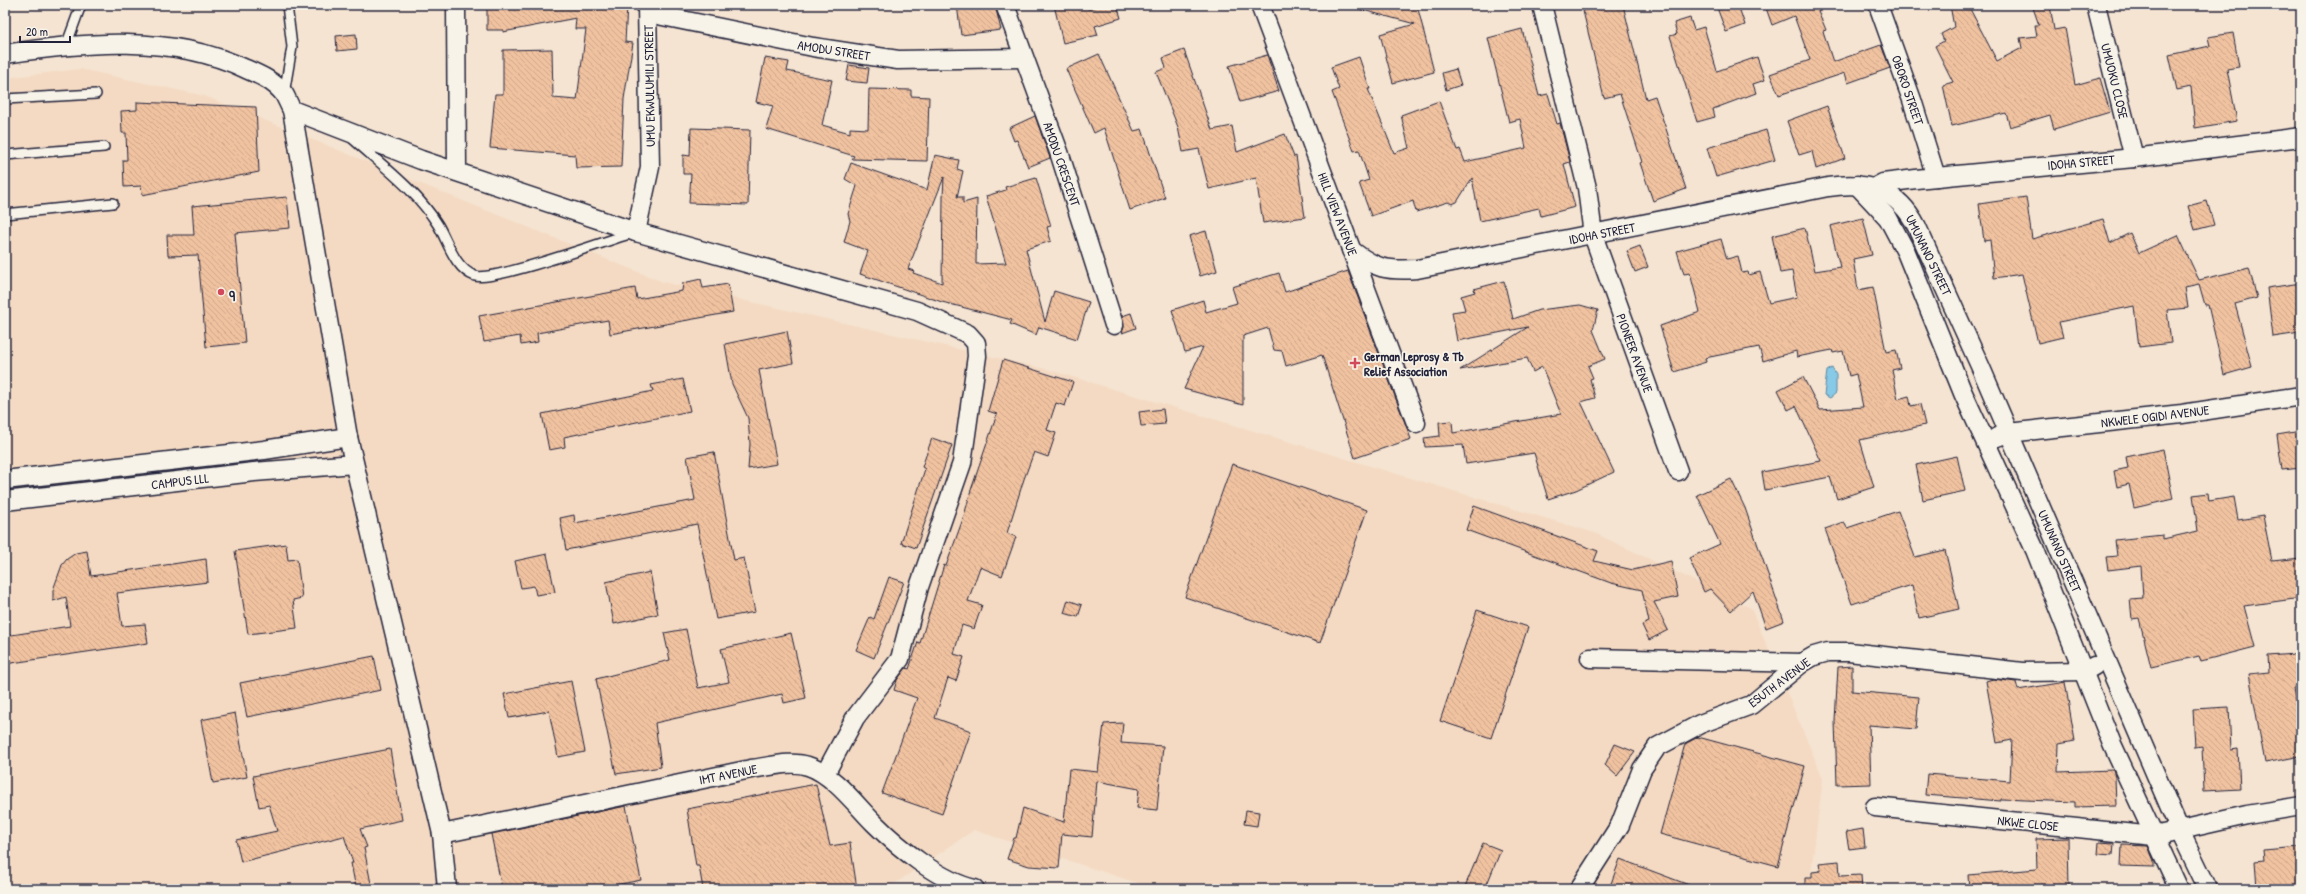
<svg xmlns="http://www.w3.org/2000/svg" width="2306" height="894" viewBox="0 0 2306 894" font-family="'Patrick Hand',sans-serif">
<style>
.built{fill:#f4dac3}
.water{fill:#86cae7;stroke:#5e87a2}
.building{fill:url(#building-back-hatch);stroke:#22223b;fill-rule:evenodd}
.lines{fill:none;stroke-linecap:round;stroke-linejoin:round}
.lane-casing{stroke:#22223b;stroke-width:12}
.street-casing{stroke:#22223b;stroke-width:21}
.lane{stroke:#f7f3e8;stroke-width:9}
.street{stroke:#f7f3e8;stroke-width:18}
.poi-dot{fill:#d1495b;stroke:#f7f3e8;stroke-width:1.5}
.labels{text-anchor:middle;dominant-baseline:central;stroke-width:3.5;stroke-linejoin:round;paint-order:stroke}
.street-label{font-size:13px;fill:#22223b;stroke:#f7f3e8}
.poi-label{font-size:13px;font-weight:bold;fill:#22223b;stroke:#f7f3e8;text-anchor:start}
</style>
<defs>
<pattern id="building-back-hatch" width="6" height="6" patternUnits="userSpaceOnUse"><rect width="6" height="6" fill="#f0c2a0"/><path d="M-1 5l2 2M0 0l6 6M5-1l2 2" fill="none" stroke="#cea68b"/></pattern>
</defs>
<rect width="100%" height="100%" fill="#f5e4d2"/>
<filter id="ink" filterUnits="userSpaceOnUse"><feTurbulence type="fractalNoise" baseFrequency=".025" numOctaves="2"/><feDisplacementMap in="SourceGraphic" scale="8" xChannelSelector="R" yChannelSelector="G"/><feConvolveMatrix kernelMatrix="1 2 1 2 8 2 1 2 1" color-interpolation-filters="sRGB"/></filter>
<g filter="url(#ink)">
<path class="built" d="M80,69L205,96L663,282L1046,369L1595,533L1751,608L1823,778L1809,889H1156L974,830L887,889H5V78Z"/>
<path class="water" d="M1832,368L1836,375V393L1830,398L1824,395L1827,371Z"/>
<g class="building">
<path d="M487,5H627L625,42L633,43L624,99L621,167L576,168L575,155L490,148L495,94H503V50L552,49L553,98L577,100L586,29H575L576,18L503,32V30H487Z"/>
<path d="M957,5H995L1001,30L961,35Z"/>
<path d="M1054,5H1087L1088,9L1103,5H1117L1121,18L1095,26L1098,35L1063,43Z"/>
<path d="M1359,5H1417L1434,72L1393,83L1380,34L1415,24L1359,9Z"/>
<path d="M1607,5H1623L1646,99L1655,96L1686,189L1653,201L1640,163L1642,162L1620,94L1604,98L1583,11Z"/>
<path d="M1716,5H1738L1745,25L1726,32Z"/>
<path d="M1765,5H1821L1817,8L1826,30L1823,31L1833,62L1881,45L1890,68L1848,83L1845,73L1779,95L1770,74L1810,60L1794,16L1772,25Z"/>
<path d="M1950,5H1968L1997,61L2022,48L2020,38L2037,36L2035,25H2039L2032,5H2050L2054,30L2065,28L2075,85L2100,78L2110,112L2054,129L2050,115L2010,127L2006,113L1952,126L1943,85L1953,82L1935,46L1944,41L1941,34L1954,27Z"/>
<path d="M1690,18L1694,30L1704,27L1717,71L1757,57L1765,80L1753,84L1756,93L1713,109L1715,117L1697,122L1670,36L1677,34L1674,23Z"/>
<path d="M1522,29L1539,96L1548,94L1557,124L1560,123L1570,162L1564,164L1575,207L1541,216L1539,208L1480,221L1472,178L1457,202L1452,204L1448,202L1416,212L1413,201L1371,216L1359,183L1369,180L1359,150L1354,151L1332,92L1339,89L1331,67L1359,57L1370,89H1368L1394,153L1409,148L1401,115L1439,101L1457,150L1460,149L1465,162L1526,148L1520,119L1509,122L1488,38Z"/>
<path d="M2233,33L2239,67L2227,69L2237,121L2195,128L2191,87L2177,90L2169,55L2210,46L2208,37Z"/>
<path d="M356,34L357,49L337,51L336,36Z"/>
<path d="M1184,50L1212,130L1232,126L1237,152L1285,134L1294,157L1296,156L1305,217L1263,223L1256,178L1209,189L1199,149L1183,152L1178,127L1156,72L1166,68L1163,58Z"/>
<path d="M1099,54L1134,131L1142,129L1165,198L1130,210L1104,128L1094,133L1066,69Z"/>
<path d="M1267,55L1279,91L1240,102L1229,66Z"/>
<path d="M765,58L789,62L787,71L832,80L822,125L850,133V128L868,129L869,89L911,90V96L929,97L927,161L852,159L854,156L766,129L773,106L756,102Z"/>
<path d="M849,65L869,68L867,83L846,81Z"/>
<path d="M1456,69L1461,85L1446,90L1442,73Z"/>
<path d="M137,102L256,107L259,172L142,195L141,186L124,187L123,160H127L126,133H122L121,111L137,110Z"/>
<path d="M1827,106L1845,158L1816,169L1812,151L1799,155L1787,121Z"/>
<path d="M1035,116L1050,158L1028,167L1017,140L1014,141L1009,128Z"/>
<path d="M691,128L750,130L748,205L689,203L691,174H683V155L690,156Z"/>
<path d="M1766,130L1775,160L1716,177L1707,148Z"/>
<path d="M935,155L959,160L957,169L963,171L957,197H963V203L977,199L976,264L1006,263L986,196L1006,190L1005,187L1036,178L1051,226L1047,227L1051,241L1026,249L1045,322L1054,291L1089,302L1077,339L1039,327L1036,335L1010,324L1012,320L942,302L860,274L868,251L844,242L850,221L848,214L857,186L845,179L851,163L927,190ZM944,177L943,197L942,283L913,273L914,271L908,269Z"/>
<path d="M287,197L290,228L235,233L245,343L206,347L198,255L168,256L167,235H194L192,206Z"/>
<path d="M2026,197L2032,239L2103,219L2110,243L2130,233L2139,253L2178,235L2199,280L2249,268L2257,298L2235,304L2252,367L2224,375L2208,305H2205L2199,284L2185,287L2188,308L2167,310L2171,343L2139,347L2134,306L2059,322L2063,337L2038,343L2022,274L1994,278L1990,240L1984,241L1979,204Z"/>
<path d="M2207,201L2214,225L2195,230L2188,206Z"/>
<path d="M1863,218L1872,255L1853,259L1858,290L1873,287L1886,352L1896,350L1900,368L1892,370L1898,399L1909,396L1911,406L1920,404L1925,425L1860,440L1874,487L1837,499L1830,477L1765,490L1762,472L1821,461L1796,406L1788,410L1778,390L1803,377L1820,410L1863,407L1856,374L1849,376L1843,351L1833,353L1832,350L1797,357L1796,351L1763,361L1759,347L1705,358L1706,362L1674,372L1660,326L1700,312L1690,273L1684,274L1677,251L1721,239L1727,259L1738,256L1742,273L1748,272L1749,275L1760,272L1769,303L1797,297L1792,271L1780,273L1772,236L1805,228L1815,271L1840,267L1830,226Z"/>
<path d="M1206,231L1217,271L1200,276L1189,236Z"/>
<path d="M1640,246L1648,267L1635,272L1627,251Z"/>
<path d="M1348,271L1411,439L1355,458L1322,355L1286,366L1282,351L1274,350L1268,328L1243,336V405L1184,389L1203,347L1185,352L1172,310L1203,300L1206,312L1237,303L1232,287L1279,273L1285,292Z"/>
<path d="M701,279L703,288L728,284L733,312L610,334L608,320L537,333L538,342L521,345L520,336L484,342L479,316L635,288L637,299L682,291L683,283Z"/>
<path d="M1504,281L1513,319L1539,310L1580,305L1598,310L1593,330L1605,359L1588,366L1593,378L1590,379L1595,398L1581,402L1614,472L1576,490L1548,499L1534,453L1466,464L1463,445L1425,447L1424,438L1440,436L1439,422L1452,421L1453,433L1561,414L1542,367L1533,372L1527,358L1460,370L1528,327L1457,341L1452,312L1465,310L1461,296L1475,292L1474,289Z"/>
<path d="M2301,283L2300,333L2273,337L2267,288Z"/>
<path d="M1131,313L1136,328L1122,333L1124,327L1122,316Z"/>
<path d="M787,331L793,363L759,370L777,464L748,469L750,444L748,418L732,384L725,344Z"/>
<path d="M1003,360L1073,382L1065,406L1056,403L1047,430L1056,433L1048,457L1034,452L1024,479L1007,533L1016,537L1002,576L980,567L968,601L982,605L974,629L962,625L954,654L964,657L956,681L948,678L935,718L971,731L942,814L882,793L917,698L894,690L897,680L906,668L909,669L918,642L920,643L944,565L946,566L964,516L971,490L997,414L988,411Z"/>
<path d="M683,379L690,411L564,437L565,447L549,450L542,414L653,391L651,385Z"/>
<path d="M1163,409L1165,424L1141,426L1139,412Z"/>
<path d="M2301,431V468L2282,470L2277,435Z"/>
<path d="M932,438L952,445L916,548L901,543L925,469L922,467Z"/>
<path d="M2163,449L2173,499L2134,508L2129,484L2117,487L2114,471L2128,468L2126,457Z"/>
<path d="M714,452L734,560L744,558L755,612L716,619L697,524L566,550L560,518L574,515L575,523L695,500L687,457Z"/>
<path d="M1957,456L1965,491L1923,500L1916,465Z"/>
<path d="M1232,464L1367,510L1320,643L1185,597Z"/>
<path d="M1731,479L1745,508L1784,621L1766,628L1753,591L1731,611L1710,589L1704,592L1689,558L1720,544L1697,495Z"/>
<path d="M2208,493L2209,501L2234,497L2238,520L2263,516L2272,561L2301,558V598L2244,606L2255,647L2201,661L2199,656L2151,667L2139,618L2132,619L2130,599L2143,598L2141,566L2108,570L2106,557L2117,556L2115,540L2163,535V539L2198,531L2193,495Z"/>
<path d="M1474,506L1598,551L1594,561L1633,570L1671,561L1678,597L1654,602L1668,630L1649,640L1642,625L1649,622L1642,590L1611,583L1466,530Z"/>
<path d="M1898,511L1915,557L1945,550L1959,609L1919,618L1912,585L1852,604L1825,529L1844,522L1847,528Z"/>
<path d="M286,544L288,560L297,559L302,598L293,600L297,628L248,634L235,551Z"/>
<path d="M87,551L91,576L206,559L208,582L117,593L122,626L145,624L148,643L5,664V636L70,626L66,597L53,601V590L62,565L67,559L76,553Z"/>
<path d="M547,554L555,592L536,595L534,586L521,588L515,561Z"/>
<path d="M650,572L658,614L614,624L606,582Z"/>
<path d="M889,577L904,582L874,658L856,650L870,617L874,619Z"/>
<path d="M1068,600L1082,605L1078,617L1064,613Z"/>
<path d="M1477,610L1528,627L1491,738L1440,721Z"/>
<path d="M686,629L698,688L729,682L721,649L791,633L806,698L784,703L782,694L655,723L661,767L616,774L596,679L670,660L664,633Z"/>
<path d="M2296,654L2297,666L2301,665V688H2294L2301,727V756L2265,763L2249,674L2269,672L2268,656Z"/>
<path d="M374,656L381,690L247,717L240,683Z"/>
<path d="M1852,666V691L1919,697L1916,729L1869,725L1871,784L1837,785L1835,721L1838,667Z"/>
<path d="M1993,679L2016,682L2018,690L2065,682L2075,741L2059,744L2058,772L2113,770L2115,777L2116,806L2075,807V802L2001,799V801L1925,795L1927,774L2010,781L2012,740L1997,743L1986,681Z"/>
<path d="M571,681L585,752L558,757L549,711L509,718L504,694Z"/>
<path d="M2229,707L2231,750L2238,749L2240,789L2204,791L2202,747L2195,748L2193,709Z"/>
<path d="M235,713L247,777L213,783L201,720Z"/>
<path d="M1123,723L1121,743L1163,746L1157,810L1137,808L1139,789L1097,781L1092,837L1062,834L1059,868L1029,866L1007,859L1014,838H1016L1023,808L1064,822L1069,769L1098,772L1104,724Z"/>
<path d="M1698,737L1805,766L1778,866L1660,834L1685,744Z"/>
<path d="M1615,744L1635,752L1617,776L1605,765Z"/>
<path d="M390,749L402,820L360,829L367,847L364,848L372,889H356L351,863H353L344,836L241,862L236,840L277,831L269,805L259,807L253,776Z"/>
<path d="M816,784L830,846L850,843L857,889H703L699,866H696L687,809Z"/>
<path d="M626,806L641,880L596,889H502L491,834Z"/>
<path d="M1246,810L1259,812L1257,826L1244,824Z"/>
<path d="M1863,829L1865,847L1849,849L1846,832Z"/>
<path d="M2068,838L2069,889H1969L1968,875L2037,869L2036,839Z"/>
<path d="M2099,842L2114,843L2113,855L2098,854Z"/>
<path d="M1483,843L1501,850L1485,889H1464Z"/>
<path d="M2122,845L2148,846L2154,861V867L2121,866Z"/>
<path d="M2301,847V889H2257L2255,861L2264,860L2263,850Z"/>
<path d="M1620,859L1697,888V889H1609Z"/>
<path d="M1839,861L1840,876L1861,875L1862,889H1805V878H1812V872L1820,871L1819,863Z"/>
</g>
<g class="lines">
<g class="lane-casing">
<g id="lane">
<path d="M66,46L81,5"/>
<path d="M284,94L292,47L287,5"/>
<path d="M5,99L96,94"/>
<path d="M353,139C383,166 417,191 438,225C448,242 455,269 475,276C492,282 607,241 632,233"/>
<path d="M5,155L104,147"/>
<path d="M5,214L113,203"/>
</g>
</g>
<g class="street-casing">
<g id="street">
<path d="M456,5L457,171"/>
<path d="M1005,5L1059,152L1114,325"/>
<path d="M1260,5L1416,423"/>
<path d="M1542,5L1587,188L1593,235L1678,471"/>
<path d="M1878,5L1912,100L1936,177"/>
<path d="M2096,5L2134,158"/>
<path d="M648,13L813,47L898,60L1024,58"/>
<path d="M5,54C83,42 173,34 246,69C260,75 274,81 284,94C287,99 289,105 292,110L348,437L442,834L447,889"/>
<path d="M292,110L421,160L636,232L917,311L968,334L976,343L977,356L962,463L919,587L900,659L855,718L825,774"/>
<path d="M1857,185L1888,218L1906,252L1963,393L2035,550L2112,744L2179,889"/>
<path d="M1870,190L1883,183L1916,179L2134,158L2301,137"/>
<path d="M636,232L650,167L647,5"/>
<path d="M1351,250C1376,269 1386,271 1417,269L1828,187C1868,181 1898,189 1917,227L1981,368L2180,831L2208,889"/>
<path d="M1997,437L2008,433L2182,414L2301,396"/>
<path d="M5,480L264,450L348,437"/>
<path d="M5,501L254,472L354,464"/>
<path d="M1590,658L1802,663"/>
<path d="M1875,807L2154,836L2247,815L2301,806"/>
<path d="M442,834L751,769C769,767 791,760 808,766C833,774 856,805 874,823C899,848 941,882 975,889"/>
<path d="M1579,889L1620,825L1642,769L1657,747L1700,724L1751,705L1802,663L1814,656L1828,652H1849L2022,672L2085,671L2094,666"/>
</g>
</g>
<use href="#lane" class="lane"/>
<use href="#street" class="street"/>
</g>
</g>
<g class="poi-dot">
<circle cx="221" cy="292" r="4"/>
<path d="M1353 357h4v4h4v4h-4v4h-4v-4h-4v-4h4z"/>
</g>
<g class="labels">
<g class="street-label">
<text transform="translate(834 50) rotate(9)">AMODU STREET</text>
<text transform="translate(2115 81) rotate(76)">UMUOKU CLOSE</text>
<text transform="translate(649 86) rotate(-91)">UMU EKWULUMILI STREET</text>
<text transform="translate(1908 90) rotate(71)">OBORO STREET</text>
<text transform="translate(2081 162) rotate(-5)">IDOHA STREET</text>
<text transform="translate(1062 164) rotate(71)">AMODU CRESCENT</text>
<text transform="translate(1338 214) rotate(69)">HILL VIEW AVENUE</text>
<text transform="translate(1602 233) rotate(-11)">IDOHA STREET</text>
<text transform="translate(1929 255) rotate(64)">UMUNANO STREET</text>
<text transform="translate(1635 353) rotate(70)">PIONEER AVENUE</text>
<text transform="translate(2155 416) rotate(-7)">NKWELE OGIDI AVENUE</text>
<text transform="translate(180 481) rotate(-7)">CAMPUS LLL</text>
<text transform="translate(2060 551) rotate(66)">UMUNANO STREET</text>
<text transform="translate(1779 682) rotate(-37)">ESUTH AVENUE</text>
<text transform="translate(728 774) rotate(-11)">IMT AVENUE</text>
<text transform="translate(2028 823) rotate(6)">NKWE CLOSE</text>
</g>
<g class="poi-label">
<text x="229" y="292">q</text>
<text x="1364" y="356">German Leprosy &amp; Tb<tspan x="1364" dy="15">Relief Association</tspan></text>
</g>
</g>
<rect width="2306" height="894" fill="none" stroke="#f7f3e8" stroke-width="20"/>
<rect x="10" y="10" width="2286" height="874" fill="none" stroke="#22223b" stroke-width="1.5" filter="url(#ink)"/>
<path d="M20 36v6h50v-6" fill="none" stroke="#22223b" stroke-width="2"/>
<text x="26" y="36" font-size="12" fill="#22223b" stroke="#f7f3e8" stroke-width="3" paint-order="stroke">20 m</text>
</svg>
